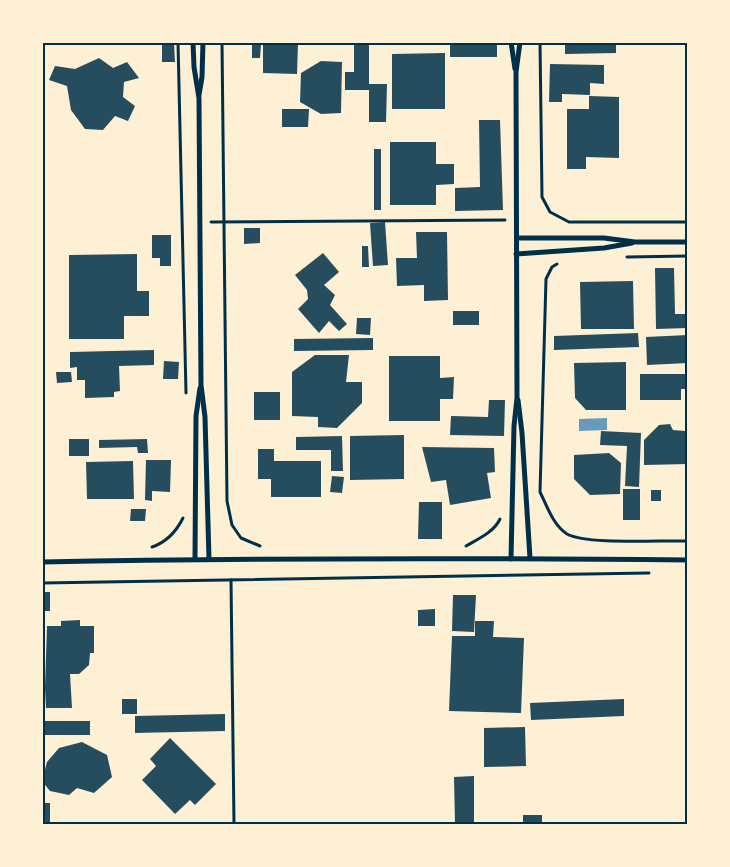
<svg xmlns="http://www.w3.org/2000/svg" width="730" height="867" viewBox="0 0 730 867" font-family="'Open Sans',sans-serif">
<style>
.water{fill:#669bbc}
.building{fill:#264d5e}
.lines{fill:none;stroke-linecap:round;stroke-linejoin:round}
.path{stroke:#003049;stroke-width:3}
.minor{stroke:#003049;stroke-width:5}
.neatline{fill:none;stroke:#003049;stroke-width:2}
</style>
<rect width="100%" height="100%" fill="#fdf0d5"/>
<path class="water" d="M607,418V430L579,431V419Z"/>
<g class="building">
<path d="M298,42L297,74L263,73V43Z"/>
<path d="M354,42H369V84H387L386,122H369V90H345V72H354Z"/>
<rect x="450" y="42" width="47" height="15"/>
<path d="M565,42H616V53L565,54Z"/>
<path d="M162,43H174L175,62H162Z"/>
<path d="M252,44H261L260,58H252Z"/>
<path d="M445,53V109H392V54Z"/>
<path d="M99,58L113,68L127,62L139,78L124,82L123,97L135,106L128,121L115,116L103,130L85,129L71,110L67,86L49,80L55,66L75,69Z"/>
<path d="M321,61L342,62L341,113L321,114L300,102L301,73Z"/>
<path d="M550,64L604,65V84L590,83V95L562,94V102H549Z"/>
<path d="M589,96L619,97V158L586,157V169H567V109H589Z"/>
<path d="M282,109H309L308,127H282Z"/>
<path d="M479,120H500L503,210L455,211V188L480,187Z"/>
<path d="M390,142H436V164H454V184L436,185V205H390Z"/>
<rect x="374" y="149" width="7" height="61"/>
<path d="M385,222L388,265L373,266L370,223Z"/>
<path d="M244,228H260V243L244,244Z"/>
<path d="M416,232H447L448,300L424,301V285L397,286L396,258H417Z"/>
<path d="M152,235H171V266H160V258H152Z"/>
<path d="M362,246H368L369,267H362Z"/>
<path d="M323,253L339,272L324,285L335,295L330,305L347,324L339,331L329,321L319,333L298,309L308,299L307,290L295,275Z"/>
<path d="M137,254V291H149V316H124V339H69V255Z"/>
<path d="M655,268H674L675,314H688V328L656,329Z"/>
<path d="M633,281L634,329H581L580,282Z"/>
<rect x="453" y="311" width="26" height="14"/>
<path d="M357,318H371L370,335L356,334Z"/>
<path d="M638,333L639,347L554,350V336Z"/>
<path d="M688,335V363L647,365L646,337Z"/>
<path d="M373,338V350L294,351V339Z"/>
<path d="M154,350V365L119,366L120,391L114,392V397L85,398V380H77V367L70,368V352Z"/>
<path d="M315,355H349L346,382H362V403L337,428L318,427V417L292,416V372Z"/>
<path d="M389,356H440V378L454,377L453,399H440V421H389Z"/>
<path d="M164,361L179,362L178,379H163Z"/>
<path d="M626,362V410H586L575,398L574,363Z"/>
<path d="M56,372H71L72,382L57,383Z"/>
<path d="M640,374H688V389H681V400H640Z"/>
<rect x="254" y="392" width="26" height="28"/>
<path d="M489,400H505L504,436L450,435L451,416L488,417Z"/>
<path d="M670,424L673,430L685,431L688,428V464L644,465V440L659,425Z"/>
<path d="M601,431L641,433L639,487L625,486L627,446L600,445Z"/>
<path d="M404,435V479L350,480V436Z"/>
<path d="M342,436L343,471H331V450H296V437Z"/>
<rect x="69" y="439" width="20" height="17"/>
<path d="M147,439L148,453H138L137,447L99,448V440Z"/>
<path d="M422,447L494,448L495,472L487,473L491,498L450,505L446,480L431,482Z"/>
<path d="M258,449H274V461H321V497H271V479H258Z"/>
<path d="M609,453L621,463L620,494L590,495L574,479V455Z"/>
<path d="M146,460H171L170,492L152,491V501L145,500Z"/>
<path d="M133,461L134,499H87L86,462Z"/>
<path d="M332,476L344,477L342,493L330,492Z"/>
<rect x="623" y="489" width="17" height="31"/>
<rect x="651" y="490" width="10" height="11"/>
<path d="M419,502H442V539H418Z"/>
<path d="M131,509H146L145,521H130Z"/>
<rect x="42" y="592" width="8" height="19"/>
<path d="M453,595H476L474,632L452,631Z"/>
<path d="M435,609V626H418V610Z"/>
<path d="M80,620V626H94V653H90L89,665L79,674H70L72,708H46L45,688L47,626H61V621Z"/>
<path d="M475,621H494L493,637L524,638L521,713L449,711L452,636H475Z"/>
<rect x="122" y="699" width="15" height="15"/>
<path d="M624,699V716L531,720L530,703Z"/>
<path d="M225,714V731L135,733V716Z"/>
<rect x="42" y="721" width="48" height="14"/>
<path d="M525,727L526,766L484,767V728Z"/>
<path d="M170,738L216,784L195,805L190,800L175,814L142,780L156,766L150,759Z"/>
<path d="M82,742L107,755L112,777L94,793L77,788L69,795L50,791L42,781L47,762L59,748Z"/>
<path d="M474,776V824H455L454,777Z"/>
<rect x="42" y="803" width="8" height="21"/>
<rect x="523" y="815" width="19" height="9"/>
</g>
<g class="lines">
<g class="path">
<path d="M178,42L186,393"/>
<path d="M222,42L227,501L232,525L241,538L260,546"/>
<path d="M540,42L542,197L550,212L569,222H688"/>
<path d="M211,222L505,220"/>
<path d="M627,257L688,256"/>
<path d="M557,264L552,267L546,279L540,492C547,506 553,525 567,534C586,545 662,540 688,541"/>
<path d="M466,546C478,539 494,532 500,519"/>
<path d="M152,547C167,542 176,532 183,518"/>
<path d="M231,580L234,824"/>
<path d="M42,583L649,573"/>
</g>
<g class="minor">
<path d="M193,42L194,67L199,98L201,385L205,417L209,559"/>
<path d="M511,42L515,69"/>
<path d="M199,95L202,77L203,42"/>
<path d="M517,238H604L635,242H688"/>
<path d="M516,254L604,248L632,243"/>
<path d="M518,400L522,433L530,558"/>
<path d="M195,559L196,416L200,388"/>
<path d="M511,559L514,426L517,398L516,72L520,42"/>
<path d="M42,562C257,558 472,558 688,560"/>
</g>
</g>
<rect width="730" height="867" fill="none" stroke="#fdf0d5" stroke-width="88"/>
<rect x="44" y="44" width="642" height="779" class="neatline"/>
</svg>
